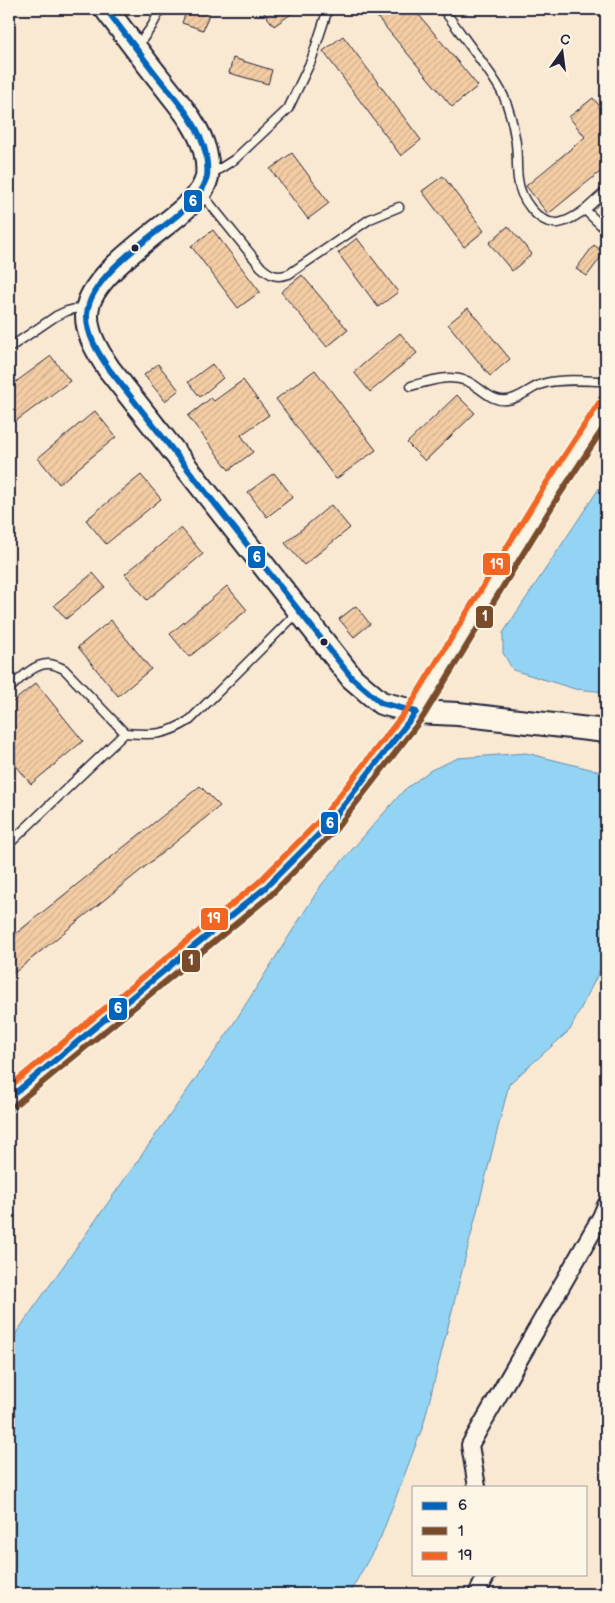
<svg xmlns="http://www.w3.org/2000/svg" width="615" height="1603" viewBox="0 0 615 1603" font-family="'Balsamiq Sans',sans-serif">
<style>
.water{fill:#93d4f5;stroke:#668dab}
.building{fill:url(#building-hatch);stroke:#22223b}
.lines{fill:none;stroke-linecap:round;stroke-linejoin:round}
.lane-casing{stroke:#22223b;stroke-width:11}
.street-casing{stroke:#22223b;stroke-width:20}
.secondary-casing{stroke:#22223b;stroke-width:26}
.lane{stroke:#fcf5e5;stroke-width:8}
.street{stroke:#fcf5e5;stroke-width:16}
.secondary{stroke:#fcf5e5;stroke-width:22}
.bus-1-casing{stroke:#fcf5e5;stroke-width:10}
.bus-2-casing{stroke:#fcf5e5;stroke-width:10}
.bus-3-casing{stroke:#fcf5e5;stroke-width:10}
.bus-1{stroke:#0065bd;stroke-width:6}
.bus-2{stroke:#7a4b2a;stroke-width:6}
.bus-3{stroke:#f26522;stroke-width:6}
.bus-dot{fill:#22223b;stroke:#fcf5e5;stroke-width:2}
.line-badge{stroke:#fcf5e5;stroke-width:2}
.badge-label{font-size:14px;text-anchor:middle;font-weight:bold;fill:#fff}
</style>
<defs>
<pattern id="building-hatch" width="6" height="6" patternUnits="userSpaceOnUse" patternTransform="scale(1.25)"><rect width="6" height="6" fill="#f4cda4"/><path d="M-1 1l2-2M0 6l6-6M5 7l2-2" fill="none" stroke="#d1b08e"/></pattern>
</defs>
<rect width="100%" height="100%" fill="#fae9d2"/>
<filter id="ink" filterUnits="userSpaceOnUse"><feTurbulence type="fractalNoise" baseFrequency=".02" numOctaves="2"/><feDisplacementMap in="SourceGraphic" scale="10" xChannelSelector="R" yChannelSelector="G"/><feConvolveMatrix kernelMatrix="1 2 1 2 8 2 1 2 1" color-interpolation-filters="sRGB"/></filter>
<g filter="url(#ink)">
<g class="water">
<path d="M606,478V692L575,689L513,670L503,653V633Z"/>
<path d="M526,753L606,773V958L570,1030L509,1084L423,1426L380,1539L349,1594H9V1343L225,1037L322,884L404,790L431,770L458,758Z"/>
</g>
<g class="building">
<path d="M187,9H211L203,30L182,23Z"/>
<path d="M261,9H292L294,12L274,26Z"/>
<path d="M387,9H414L478,86L452,107L377,17Z"/>
<path d="M343,36L421,140L401,156L323,51Z"/>
<path d="M233,58L272,70L268,84L229,73Z"/>
<path d="M593,98L606,114V167L548,214L526,186L585,137L569,117Z"/>
<path d="M292,153L329,203L308,219L270,169Z"/>
<path d="M443,176L484,231L464,247L422,191Z"/>
<path d="M508,226L532,254L512,271L489,243Z"/>
<path d="M213,230L260,292L238,308L191,246Z"/>
<path d="M357,238L398,292L378,307L338,253Z"/>
<path d="M594,245L604,253L587,276L576,269Z"/>
<path d="M302,275L348,330L327,347L281,292Z"/>
<path d="M468,308L510,359L490,376L448,324Z"/>
<path d="M400,333L417,353L370,392L354,372Z"/>
<path d="M51,356L70,381L12,424L9,419V387Z"/>
<path d="M158,364L179,390L165,401L144,375Z"/>
<path d="M212,364L223,378L200,397L188,382Z"/>
<path d="M315,370L376,450L336,479L276,399Z"/>
<path d="M243,380L269,415L241,435L253,452L229,470L188,416L211,398L214,401Z"/>
<path d="M457,395L475,413L425,461L407,443Z"/>
<path d="M95,411L116,437L59,484L38,458Z"/>
<path d="M274,473L293,497L267,517L248,492Z"/>
<path d="M141,475L161,499L106,544L86,520Z"/>
<path d="M331,505L350,528L304,565L285,543Z"/>
<path d="M181,528L203,554L147,600L125,574Z"/>
<path d="M93,573L105,587L66,619L54,605Z"/>
<path d="M227,586L247,610L189,657L170,634Z"/>
<path d="M356,606L370,624L354,637L339,619Z"/>
<path d="M111,620L151,669L118,696L78,647Z"/>
<path d="M36,683L83,741L31,784L9,757V705Z"/>
<path d="M200,786L220,806L9,977V939Z"/>
</g>
<g class="lines">
<g class="lane-casing">
<g id="lane">
<path d="M443,9C455,25 467,42 479,58C488,71 498,83 504,97C509,109 513,124 515,137C518,151 516,165 518,179C520,198 537,224 558,223C568,222 577,215 585,210L606,230"/>
<path d="M137,47L152,26L161,9"/>
<path d="M210,175L235,159L288,109L311,61L328,9"/>
<path d="M202,194L261,267C271,276 277,278 289,274L370,219L399,207"/>
<path d="M585,210L606,191"/>
<path d="M9,348L56,316L67,311L86,306"/>
<path d="M411,386C430,381 447,374 467,381C481,387 490,402 507,400C520,399 530,388 542,384C558,378 588,381 606,381"/>
<path d="M9,689C19,680 34,663 49,664C54,664 59,667 64,669L125,733C153,735 165,736 190,720L297,613"/>
<path d="M9,844L125,733"/>
</g>
</g>
<g class="street-casing">
<g id="street">
<path d="M477,1487L470,1445L601,1217L606,1205"/>
<path d="M477,1594L487,1574"/>
</g>
</g>
<g class="secondary-casing">
<g id="secondary">
<path d="M106,9C124,33 142,57 161,81C177,102 198,124 205,151C207,159 208,169 207,177C203,194 189,205 177,215C152,236 95,275 88,306C83,329 97,351 109,369L352,678L381,703L416,712L458,714L606,731"/>
<path d="M9,1098L265,888L329,824L416,712L549,495L606,408"/>
</g>
</g>
<use href="#lane" class="lane"/>
<use href="#street" class="street"/>
<use href="#secondary" class="secondary"/>
<g class="bus-1-casing">
<g id="bus-1">
<path d="M106,9C122,30 138,51 154,72C173,97 200,123 206,155C207,162 208,170 207,177C203,195 187,207 174,218C148,239 89,278 87,314C86,334 98,353 109,369L352,678L381,703L416,712"/>
<path d="M9,1098L265,888L329,824L416,712"/>
</g>
</g>
<g class="bus-2-casing">
<path id="bus-2" d="M15,1105L271,895L336,829L423,717L556,500L606,424"/>
</g>
<g class="bus-3-casing">
<path id="bus-3" d="M9,1087L259,882L322,818L409,707L542,490L599,403"/>
</g>
<use href="#bus-1" class="bus-1"/>
<use href="#bus-2" class="bus-2"/>
<use href="#bus-3" class="bus-3"/>
</g>
</g>
<g class="bus-dot">
<circle cx="135" cy="248" r="4.5"/>
<circle cx="324" cy="642" r="4.5"/>
</g>
<g class="line-badge">
<rect x="183" y="189" width="20" height="24" rx="5" fill="#0065bd"/>
<rect x="247" y="545" width="19" height="24" rx="5" fill="#0065bd"/>
<rect x="482" y="552" width="29" height="24" rx="5" fill="#f26522"/>
<rect x="475" y="605" width="19" height="24" rx="5" fill="#7a4b2a"/>
<rect x="320" y="811" width="19" height="24" rx="5" fill="#0065bd"/>
<rect x="200" y="907" width="29" height="24" rx="5" fill="#f26522"/>
<rect x="181" y="949" width="20" height="24" rx="5" fill="#7a4b2a"/>
<rect x="108" y="997" width="20" height="24" rx="5" fill="#0065bd"/>
</g>
<g class="badge-label">
<text x="193" y="206">6</text>
<text x="257" y="562">6</text>
<text x="497" y="569">19</text>
<text x="485" y="621">1</text>
<text x="330" y="828">6</text>
<text x="214" y="923">19</text>
<text x="191" y="965">1</text>
<text x="118" y="1013">6</text>
</g>
<rect width="615" height="1603" fill="none" stroke="#fcf5e5" stroke-width="30"/>
<rect x="15" y="15" width="585" height="1573" fill="none" stroke="#22223b" stroke-width="2" filter="url(#ink)"/>
<rect x="412" y="1486" width="175" height="90" fill="#fcf5e5" stroke="#a5a1a1"/>
<rect x="422" y="1502" width="25" height="8" fill="#0065bd" stroke="#a5a1a1"/>
<text x="458" y="1510" font-size="15" fill="#22223b">6</text>
<rect x="422" y="1527" width="25" height="8" fill="#7a4b2a" stroke="#a5a1a1"/>
<text x="458" y="1536" font-size="15" fill="#22223b">1</text>
<rect x="422" y="1552" width="25" height="8" fill="#f26522" stroke="#a5a1a1"/>
<text x="458" y="1560" font-size="15" fill="#22223b">19</text>
<g transform="translate(562 52) rotate(14)" stroke="#fcf5e5" stroke-width="4" paint-order="stroke">
<path d="M0-4L9 19L0 12L-9 19Z" fill="#22223b"/>
<text y="-8" font-size="14" font-weight="bold" text-anchor="middle" fill="#22223b">С</text>
</g>
</svg>
